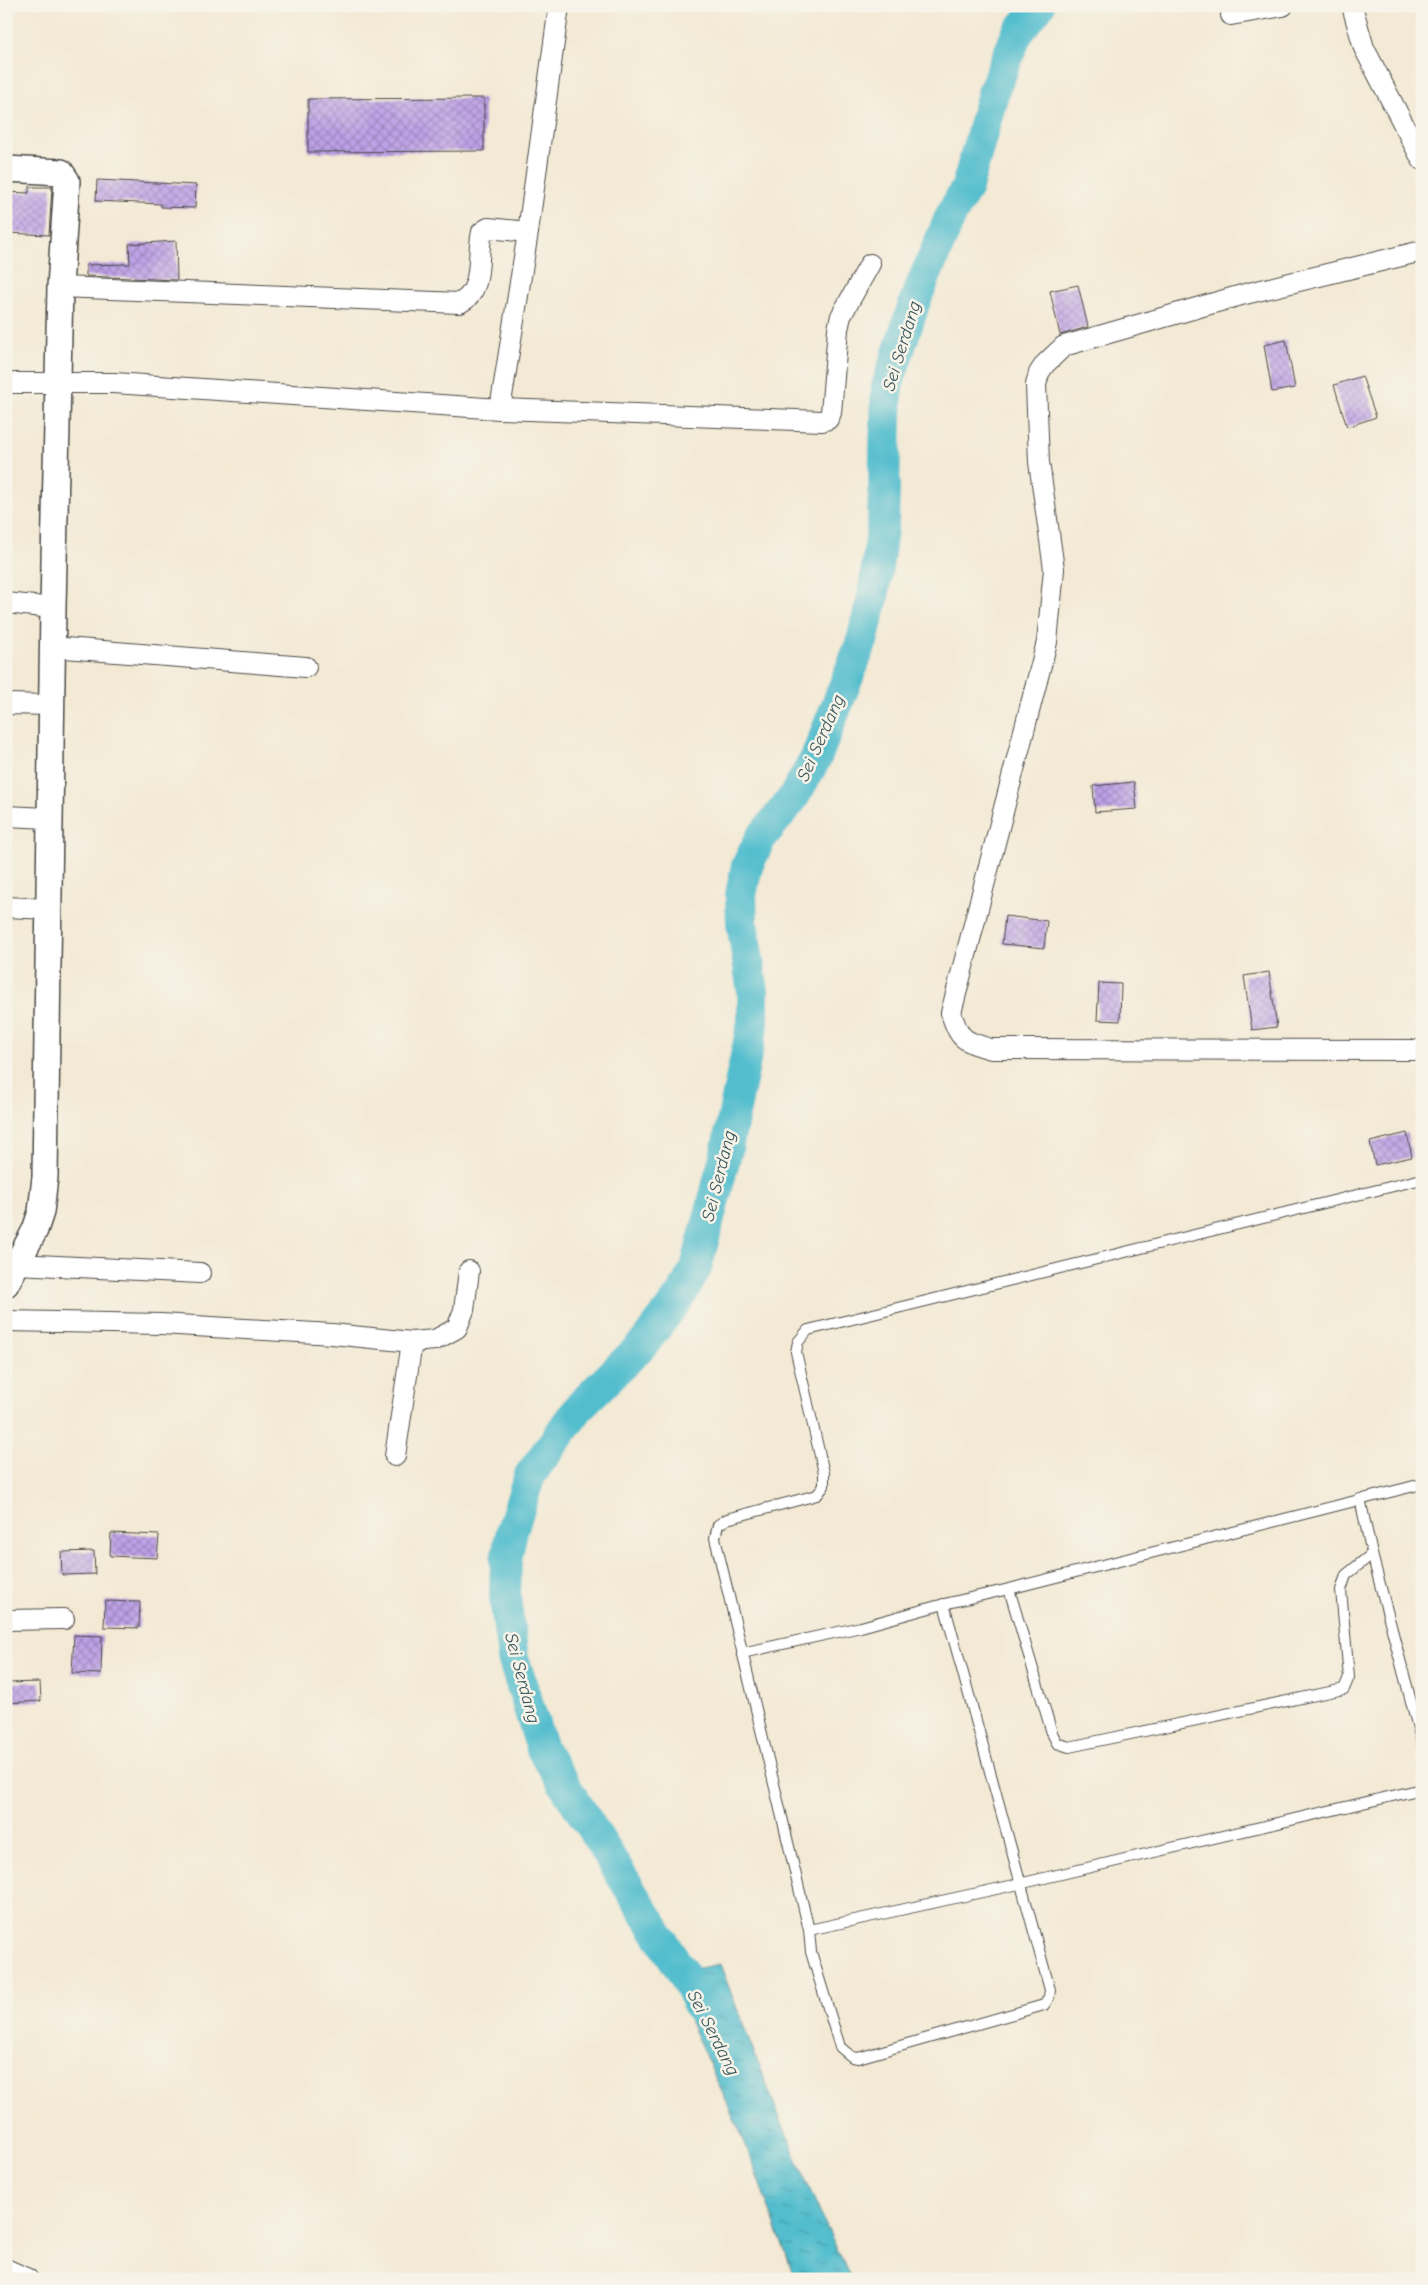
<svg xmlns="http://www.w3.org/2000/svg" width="1428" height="2285" viewBox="0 0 1428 2285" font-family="'Comic Neue',sans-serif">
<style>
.water{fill:url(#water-ripples);stroke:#3e747c}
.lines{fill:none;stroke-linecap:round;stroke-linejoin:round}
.river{stroke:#52bdcd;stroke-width:32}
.building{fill:url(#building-cross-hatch)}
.service-casing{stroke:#494844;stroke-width:12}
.minor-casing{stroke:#494844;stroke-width:22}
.tertiary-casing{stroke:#494844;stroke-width:28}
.service{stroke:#fff;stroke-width:10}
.minor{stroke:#fff;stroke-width:20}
.tertiary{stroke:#fff;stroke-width:25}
.labels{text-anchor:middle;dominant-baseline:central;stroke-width:5;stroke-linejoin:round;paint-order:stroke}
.water-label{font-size:18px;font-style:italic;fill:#37575c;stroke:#f7f3e8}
</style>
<defs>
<pattern id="water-ripples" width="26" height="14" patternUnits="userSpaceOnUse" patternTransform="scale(1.25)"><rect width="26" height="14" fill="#52bdcd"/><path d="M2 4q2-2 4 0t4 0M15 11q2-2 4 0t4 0" fill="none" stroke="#449aa7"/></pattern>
<pattern id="building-cross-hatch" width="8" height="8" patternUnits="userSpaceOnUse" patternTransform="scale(1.25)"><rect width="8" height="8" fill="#bda1e7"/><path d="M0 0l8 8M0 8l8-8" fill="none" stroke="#9a83bb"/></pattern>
</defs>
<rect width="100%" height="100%" fill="#f7f3e8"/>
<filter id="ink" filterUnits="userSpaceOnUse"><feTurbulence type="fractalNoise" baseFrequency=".02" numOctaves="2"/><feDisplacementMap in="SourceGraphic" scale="10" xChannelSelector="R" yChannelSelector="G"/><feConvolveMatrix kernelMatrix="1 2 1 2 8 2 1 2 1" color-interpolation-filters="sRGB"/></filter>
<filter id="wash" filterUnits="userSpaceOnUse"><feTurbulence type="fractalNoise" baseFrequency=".0096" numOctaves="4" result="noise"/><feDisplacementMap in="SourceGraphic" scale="20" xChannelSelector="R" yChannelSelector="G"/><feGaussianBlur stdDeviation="1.12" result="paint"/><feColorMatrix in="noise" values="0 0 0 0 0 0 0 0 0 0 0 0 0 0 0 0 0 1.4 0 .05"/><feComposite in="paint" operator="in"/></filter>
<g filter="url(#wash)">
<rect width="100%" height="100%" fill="#f3e9d4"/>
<path class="water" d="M720,1964C761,2070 800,2177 852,2279H795L742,2136L668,1974Z"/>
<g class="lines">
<path class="river" d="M701,2010L684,1975L542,1749L513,1658L505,1598L506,1560L512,1530L530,1475L581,1405L645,1342L681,1295L696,1268L726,1153L753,1022V992L742,923L741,895L747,866L760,839L793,798L816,758L862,641L873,597L883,522L887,386L916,298L952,213L967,187L994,90L1017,34L1039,6"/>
</g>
<g id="blocks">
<g class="building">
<path d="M484,98V151L308,152V99Z"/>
<path d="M97,180L196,185L195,208L161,207V204L96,201Z"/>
<path d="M29,187H52L49,235L6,233V192L29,193Z"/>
<path d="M176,241L177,280L86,276V265L130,264L129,244Z"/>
<path d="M1078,285L1088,327L1060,335L1050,291Z"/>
<path d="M1286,340L1295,388L1272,392L1264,345Z"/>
<path d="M1362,376L1376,417L1347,427L1334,385Z"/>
<path d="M1134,782L1137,809L1095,812L1093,786Z"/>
<path d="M1005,916L1047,921L1044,948L1002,944Z"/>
<path d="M1269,972L1277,1027L1252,1030L1244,976Z"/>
<path d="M1099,983L1121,984L1120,1021L1097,1020Z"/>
<path d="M1407,1133L1412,1157L1375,1165L1370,1142Z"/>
<path d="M111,1533L159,1535L157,1558L110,1556Z"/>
<path d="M94,1551L95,1574L62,1575L61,1552Z"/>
<path d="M105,1601L140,1602L139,1628L104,1627Z"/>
<path d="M74,1635L102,1636L101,1674L72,1673Z"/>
<path d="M40,1682L41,1701L6,1703V1683Z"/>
</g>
</g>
</g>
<g filter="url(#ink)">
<use href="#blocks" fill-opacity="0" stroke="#494844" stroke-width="1"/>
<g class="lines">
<g class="service-casing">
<g id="service">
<path d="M1360,1499L1372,1554L1422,1743"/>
<path d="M1009,1589L1052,1733L1057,1743L1069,1747L1344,1689L1349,1677L1341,1590L1346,1575L1372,1554"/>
<path d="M944,1604L1050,1990L1049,1997L1044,2005L858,2058L852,2057L840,2047L811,1952L809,1930L715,1538L718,1525L727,1519L817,1495L824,1486V1473L796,1352L798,1342L808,1330L1422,1179"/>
<path d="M742,1653L861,1627L944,1604L1009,1589L1422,1484"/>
<path d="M809,1930L1019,1884L1422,1789"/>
</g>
</g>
<g class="minor-casing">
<g id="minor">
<path d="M1352,6L1364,48L1422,160"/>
<path d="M1231,15L1283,6"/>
<path d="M1422,251L1245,294L1064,346L1045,364L1039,373L1036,385L1039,462L1054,569L1047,642L951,1013C960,1041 964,1041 991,1049L1422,1050"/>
<path d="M60,287L460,303C485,290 476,256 482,232L488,228L528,232"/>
<path d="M6,383H114L500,409L822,421L828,419L831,413L838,329L841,316L870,264"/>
<path d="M500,409L528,232L559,6"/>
<path d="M6,603L53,608"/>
<path d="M52,647L306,667"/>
<path d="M6,704L51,705"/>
<path d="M6,816L48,818"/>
<path d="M6,907L48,909"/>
<path d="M17,1264L200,1273"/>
<path d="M6,1321L161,1324L332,1334L412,1342L435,1340L457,1328L464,1310L469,1271"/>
<path d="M395,1456L412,1342"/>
<path d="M6,1620L64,1619"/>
<path d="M6,2269L28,2279"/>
</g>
</g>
<g class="tertiary-casing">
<path id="tertiary" d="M6,169L61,172L67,181L60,287L53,608L45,1177L41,1212L35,1230L6,1284"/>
</g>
<use href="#service" class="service"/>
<use href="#minor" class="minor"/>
<use href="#tertiary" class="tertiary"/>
</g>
</g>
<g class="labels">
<g class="water-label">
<text transform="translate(902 346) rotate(-73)">Sei Serdang</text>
<text transform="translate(821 738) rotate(-66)">Sei Serdang</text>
<text transform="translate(719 1176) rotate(-76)">Sei Serdang</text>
<text transform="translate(522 1678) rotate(75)">Sei Serdang</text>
<text transform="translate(713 2033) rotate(63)">Sei Serdang</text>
</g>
</g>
<rect width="1428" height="2285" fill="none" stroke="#f7f3e8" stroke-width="25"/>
</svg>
